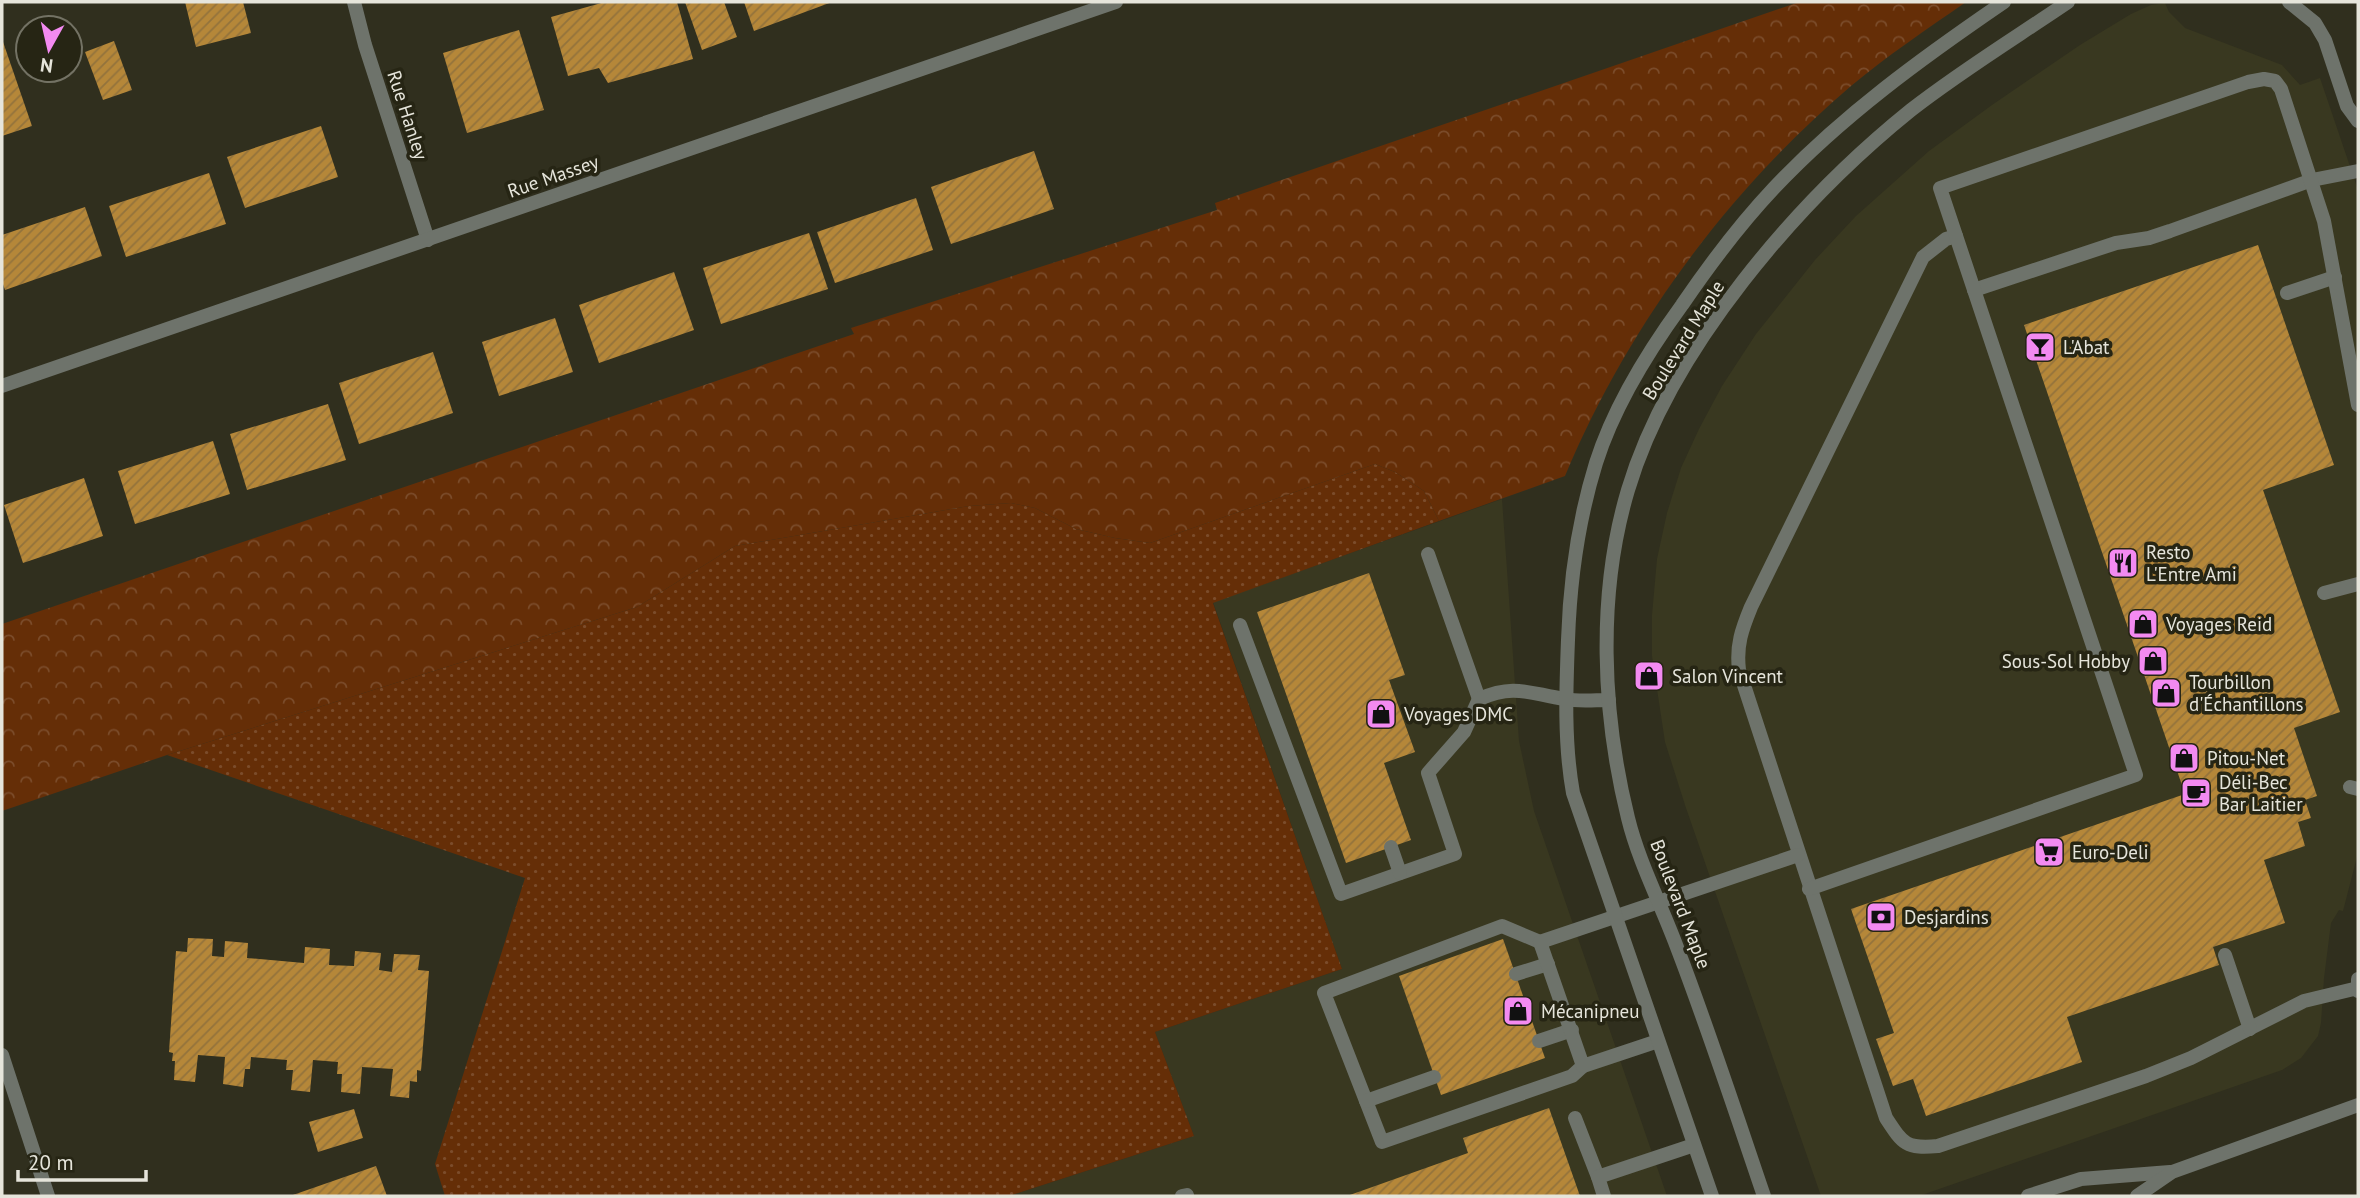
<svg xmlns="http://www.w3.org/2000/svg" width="2360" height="1198" viewBox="0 0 2360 1198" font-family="'PT Sans',sans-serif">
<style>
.built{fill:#393820}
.grass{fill:url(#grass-dots)}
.park{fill:url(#park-crowns)}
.building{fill:url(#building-hatch)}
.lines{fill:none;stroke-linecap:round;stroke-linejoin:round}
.service{stroke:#6e736b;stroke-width:14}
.minor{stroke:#6e736b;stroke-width:14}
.tertiary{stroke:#6e736b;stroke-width:14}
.labels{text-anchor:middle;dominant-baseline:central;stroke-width:7;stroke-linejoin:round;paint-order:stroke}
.street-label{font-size:19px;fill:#e6e5db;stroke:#262514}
.poi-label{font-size:19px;fill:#e6e5db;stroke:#262514;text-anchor:start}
</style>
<defs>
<pattern id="grass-dots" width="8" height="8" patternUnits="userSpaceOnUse" patternTransform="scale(1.75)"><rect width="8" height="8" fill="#652e07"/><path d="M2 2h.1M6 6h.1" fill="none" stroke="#7b4c2b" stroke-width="1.8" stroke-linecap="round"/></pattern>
<pattern id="park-crowns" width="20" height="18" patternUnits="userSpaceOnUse" patternTransform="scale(1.75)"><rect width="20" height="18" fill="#652e07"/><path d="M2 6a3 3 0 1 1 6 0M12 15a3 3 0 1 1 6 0" fill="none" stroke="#7b4c2b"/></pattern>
<pattern id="building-hatch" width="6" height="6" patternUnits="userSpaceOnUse" patternTransform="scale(1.75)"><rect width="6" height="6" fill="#b58739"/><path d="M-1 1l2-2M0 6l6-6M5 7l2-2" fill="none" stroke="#93733c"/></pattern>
</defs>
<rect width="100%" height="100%" fill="#302f1e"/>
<g class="built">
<path d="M2165,3L2169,12L2185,28L2282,65L2300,85L2320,78L2358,190V853L2343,911L2339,910L2331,923L2324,978L2321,1023L2318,1036L2301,1058L2282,1070L1919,1196H1821L1686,808L1665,742L1652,656V615L1657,559L1667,513L1681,468L1699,429L1722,386L1756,334L1815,260L1856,216L1929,151L1992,105L2080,45L2131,14L2151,5Z"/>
<path d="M1502,499L1519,741L1534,811L1667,1196H1009L1194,1136L1155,1032L1342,969L1213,602Z"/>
</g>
<path class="grass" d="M1375,464L1395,472L1424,491L1439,521L1213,603L1342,969L1155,1032L1194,1136L1009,1196H445L435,1164L525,878L167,755L637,607L735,546L969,506L1011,503L1035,508L1076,529L1115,538L1150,543Z"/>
<path class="park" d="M1799,2H1966C1927,29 1887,56 1851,86C1727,192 1628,326 1565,476L1439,521L1424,491L1395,472L1375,464L1150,543L1115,538L1076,529L1035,508L1011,503L969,506L735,546L637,607L167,755L2,811V624L854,334L851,328L1217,210L1215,203Z"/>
<g class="building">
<path d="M185,2H243L251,33L196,47Z"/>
<path d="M605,2H677L693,59L608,83L599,68L568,76L551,17Z"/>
<path d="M685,2H724L737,37L702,50Z"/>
<path d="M744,2H832L754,31Z"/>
<path d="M519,30L544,110L467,133L443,53Z"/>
<path d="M2,39L32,126L2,136Z"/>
<path d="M114,41L132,90L103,100L85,52Z"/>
<path d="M321,126L338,177L245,208L227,157Z"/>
<path d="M1034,151L1054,209L951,244L931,187Z"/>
<path d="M209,173L226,224L126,257L109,206Z"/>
<path d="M916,198L933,250L835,283L817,232Z"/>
<path d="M85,207L102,256L5,290L2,281V235Z"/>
<path d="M809,233L828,289L721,324L703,268Z"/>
<path d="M2258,245L2334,465L2263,490L2340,712L2294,728L2317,796L2305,800L2311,818L2298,822L2305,846L2264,860L2285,923L2213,947L2219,965L2067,1017L2082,1062L1926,1116L1913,1079L1893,1086L1876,1039L1894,1033L1851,909L2185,794L2024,325Z"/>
<path d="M674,272L694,330L599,363L579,305Z"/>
<path d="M555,318L573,372L499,396L482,342Z"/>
<path d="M433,352L453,413L359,444L339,383Z"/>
<path d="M328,404L346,460L247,490L230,434Z"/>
<path d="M213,441L230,494L135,524L118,471Z"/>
<path d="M84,478L103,536L23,563L4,505Z"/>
<path d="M1369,573L1405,675L1389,680L1415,752L1384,763L1411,840L1346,863L1257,612Z"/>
<path d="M188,938L213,939L212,956L224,957L225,941L248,943L247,958L304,963L305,947L330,949L329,965L354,966L355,951L381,953L379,970L392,972L394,954L420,955L418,970L429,971L421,1071L417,1070V1082L410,1081L409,1098L390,1096L393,1069L362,1067L360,1094L341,1092L342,1074H337L338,1062L313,1060L310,1092L291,1090L293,1070H286L287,1060L251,1057L250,1069H245L243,1087L223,1084L225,1057L198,1055L195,1082L174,1080L175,1061H172L173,1053L169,1052L176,951L187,952Z"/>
<path d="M1503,939L1545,1058L1441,1095L1399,976Z"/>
<path d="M1549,1108L1580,1196H1347L1468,1153L1463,1138Z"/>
<path d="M354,1109L363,1138L318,1152L309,1122Z"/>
<path d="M376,1166L387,1196H290Z"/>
</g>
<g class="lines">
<g class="service">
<path d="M1956,236L1946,239L1923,257L1751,607C1742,629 1736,645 1739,670L1886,1118C1903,1144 1906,1149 1938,1146L2146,1076L2191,1058L2304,1001L2358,988"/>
<path d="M1974,290L2116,243L2149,238L2170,231L2312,180L2358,171"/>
<path d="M2287,293L2335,277"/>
<path d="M1428,554L1479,699"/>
<path d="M2324,593L2358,584"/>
<path d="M1240,625L1341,894L1455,854L1428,773L1464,732L1479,699C1515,683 1530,694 1565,699C1579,702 1595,700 1609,700"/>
<path d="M2350,787L2358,789"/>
<path d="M1391,847L1400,873"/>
<path d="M1809,889L2136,775L1940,188L2248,82L2264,79L2275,81L2281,89L2324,221L2358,405"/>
<path d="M1540,942L1502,926L1324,993L1382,1142L1572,1076L1583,1066"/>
<path d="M2225,955L2250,1029"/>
<path d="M1516,974L1548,964"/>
<path d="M1539,1041L1572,1030"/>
<path d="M1658,1041L1583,1066L1540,942L1798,855"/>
<path d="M1366,1101L1434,1077"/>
<path d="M1575,1118L1598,1177"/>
<path d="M1182,1196L1187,1195"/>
<path d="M1604,1196L1598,1177L1694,1145"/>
</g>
<g class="minor">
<path d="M354,2L365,45L428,240"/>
<path d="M2,386L1116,2"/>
<path d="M2,1055L48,1196"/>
</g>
<g class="tertiary">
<path d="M2289,2L2315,23L2325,40L2347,106L2358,121"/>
<path d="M2358,979V991"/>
<path d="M1712,1196L1573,793C1564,743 1566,691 1568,640C1570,579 1578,521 1596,463C1614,406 1647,353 1682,305C1710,264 1740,224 1774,188C1842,116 1922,58 2004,2"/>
<path d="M1764,1196C1736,1114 1709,1031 1678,950C1662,906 1639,863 1628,818C1602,713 1597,594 1628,490C1670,349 1798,201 1911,110C1961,71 2015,38 2068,2"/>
<path d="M2028,1196L2081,1179L2170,1172"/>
<path d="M2137,1196L2172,1172L2358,1105"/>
</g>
</g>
<defs>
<g id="bar-square" transform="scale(1.575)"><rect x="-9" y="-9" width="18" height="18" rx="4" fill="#f38af1" stroke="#262514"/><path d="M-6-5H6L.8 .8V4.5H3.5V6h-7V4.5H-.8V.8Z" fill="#111"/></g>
<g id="restaurant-square" transform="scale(1.575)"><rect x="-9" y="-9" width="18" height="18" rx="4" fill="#f38af1" stroke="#262514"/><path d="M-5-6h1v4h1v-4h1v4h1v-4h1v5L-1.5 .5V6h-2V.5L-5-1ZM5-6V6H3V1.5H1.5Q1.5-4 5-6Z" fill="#111"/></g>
<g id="shop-square" transform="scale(1.575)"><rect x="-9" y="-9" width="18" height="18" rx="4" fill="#f38af1" stroke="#262514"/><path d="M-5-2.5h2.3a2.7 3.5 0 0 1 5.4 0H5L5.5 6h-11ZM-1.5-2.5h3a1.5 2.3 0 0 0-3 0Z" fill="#111"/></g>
<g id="cafe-square" transform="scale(1.575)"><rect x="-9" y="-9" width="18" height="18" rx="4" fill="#f38af1" stroke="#262514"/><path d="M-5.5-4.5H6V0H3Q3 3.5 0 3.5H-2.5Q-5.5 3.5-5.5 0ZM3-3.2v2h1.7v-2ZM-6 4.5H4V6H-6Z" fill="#111"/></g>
<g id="supermarket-square" transform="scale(1.575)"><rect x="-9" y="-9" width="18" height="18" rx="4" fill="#f38af1" stroke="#262514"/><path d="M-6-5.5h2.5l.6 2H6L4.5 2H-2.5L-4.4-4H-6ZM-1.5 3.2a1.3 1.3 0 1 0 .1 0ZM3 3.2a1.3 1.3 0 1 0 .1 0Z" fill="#111"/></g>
<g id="bank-square" transform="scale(1.575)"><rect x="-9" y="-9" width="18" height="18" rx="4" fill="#f38af1" stroke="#262514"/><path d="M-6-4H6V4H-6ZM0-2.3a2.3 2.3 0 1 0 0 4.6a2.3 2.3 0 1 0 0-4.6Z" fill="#111"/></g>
</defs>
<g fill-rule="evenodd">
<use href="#bar-square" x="2040" y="347"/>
<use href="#restaurant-square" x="2123" y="563"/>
<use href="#shop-square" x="2143" y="624"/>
<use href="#shop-square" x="2153" y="661"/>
<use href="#shop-square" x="1649" y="676"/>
<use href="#shop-square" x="2166" y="693"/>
<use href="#shop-square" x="1381" y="714"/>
<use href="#shop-square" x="2184" y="758"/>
<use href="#cafe-square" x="2196" y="793"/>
<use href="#supermarket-square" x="2049" y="852"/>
<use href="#bank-square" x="1881" y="917"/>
<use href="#shop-square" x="1518" y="1011"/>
</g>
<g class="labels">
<g class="street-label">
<text transform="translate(408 115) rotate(72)">Rue Hanley</text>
<text transform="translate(553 176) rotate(-19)">Rue Massey</text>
<text transform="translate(1683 340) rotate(-58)">Boulevard Maple</text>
<text transform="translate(1681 904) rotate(69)">Boulevard Maple</text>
</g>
<g class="poi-label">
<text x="2063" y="347">L'Abat</text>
<text x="2146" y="552">Resto<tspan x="2146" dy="22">L'Entre Ami</tspan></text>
<text x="2166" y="624">Voyages Reid</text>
<text x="2130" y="661" text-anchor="end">Sous-Sol Hobby</text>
<text x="1672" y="676">Salon Vincent</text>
<text x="2189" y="682">Tourbillon<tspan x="2189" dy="22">d'Échantillons</tspan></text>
<text x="1404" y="714">Voyages DMC</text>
<text x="2207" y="758">Pitou-Net</text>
<text x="2219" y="782">Déli-Bec<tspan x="2219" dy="22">Bar Laitier</tspan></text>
<text x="2072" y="852">Euro-Deli</text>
<text x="1904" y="917">Desjardins</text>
<text x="1541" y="1011">Mécanipneu</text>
</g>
</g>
<rect width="2360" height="1198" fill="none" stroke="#e6e5db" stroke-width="7"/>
<g transform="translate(49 49) rotate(188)"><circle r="33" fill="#262514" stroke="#737264" stroke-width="2"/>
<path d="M0-5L12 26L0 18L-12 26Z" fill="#f38af1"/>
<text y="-10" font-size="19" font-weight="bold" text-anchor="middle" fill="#e6e5db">N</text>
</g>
<path d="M18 1170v10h128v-10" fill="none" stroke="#e6e5db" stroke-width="3.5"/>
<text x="28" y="1170" font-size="21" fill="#e6e5db" stroke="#262514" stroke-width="5" paint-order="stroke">20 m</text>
</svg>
